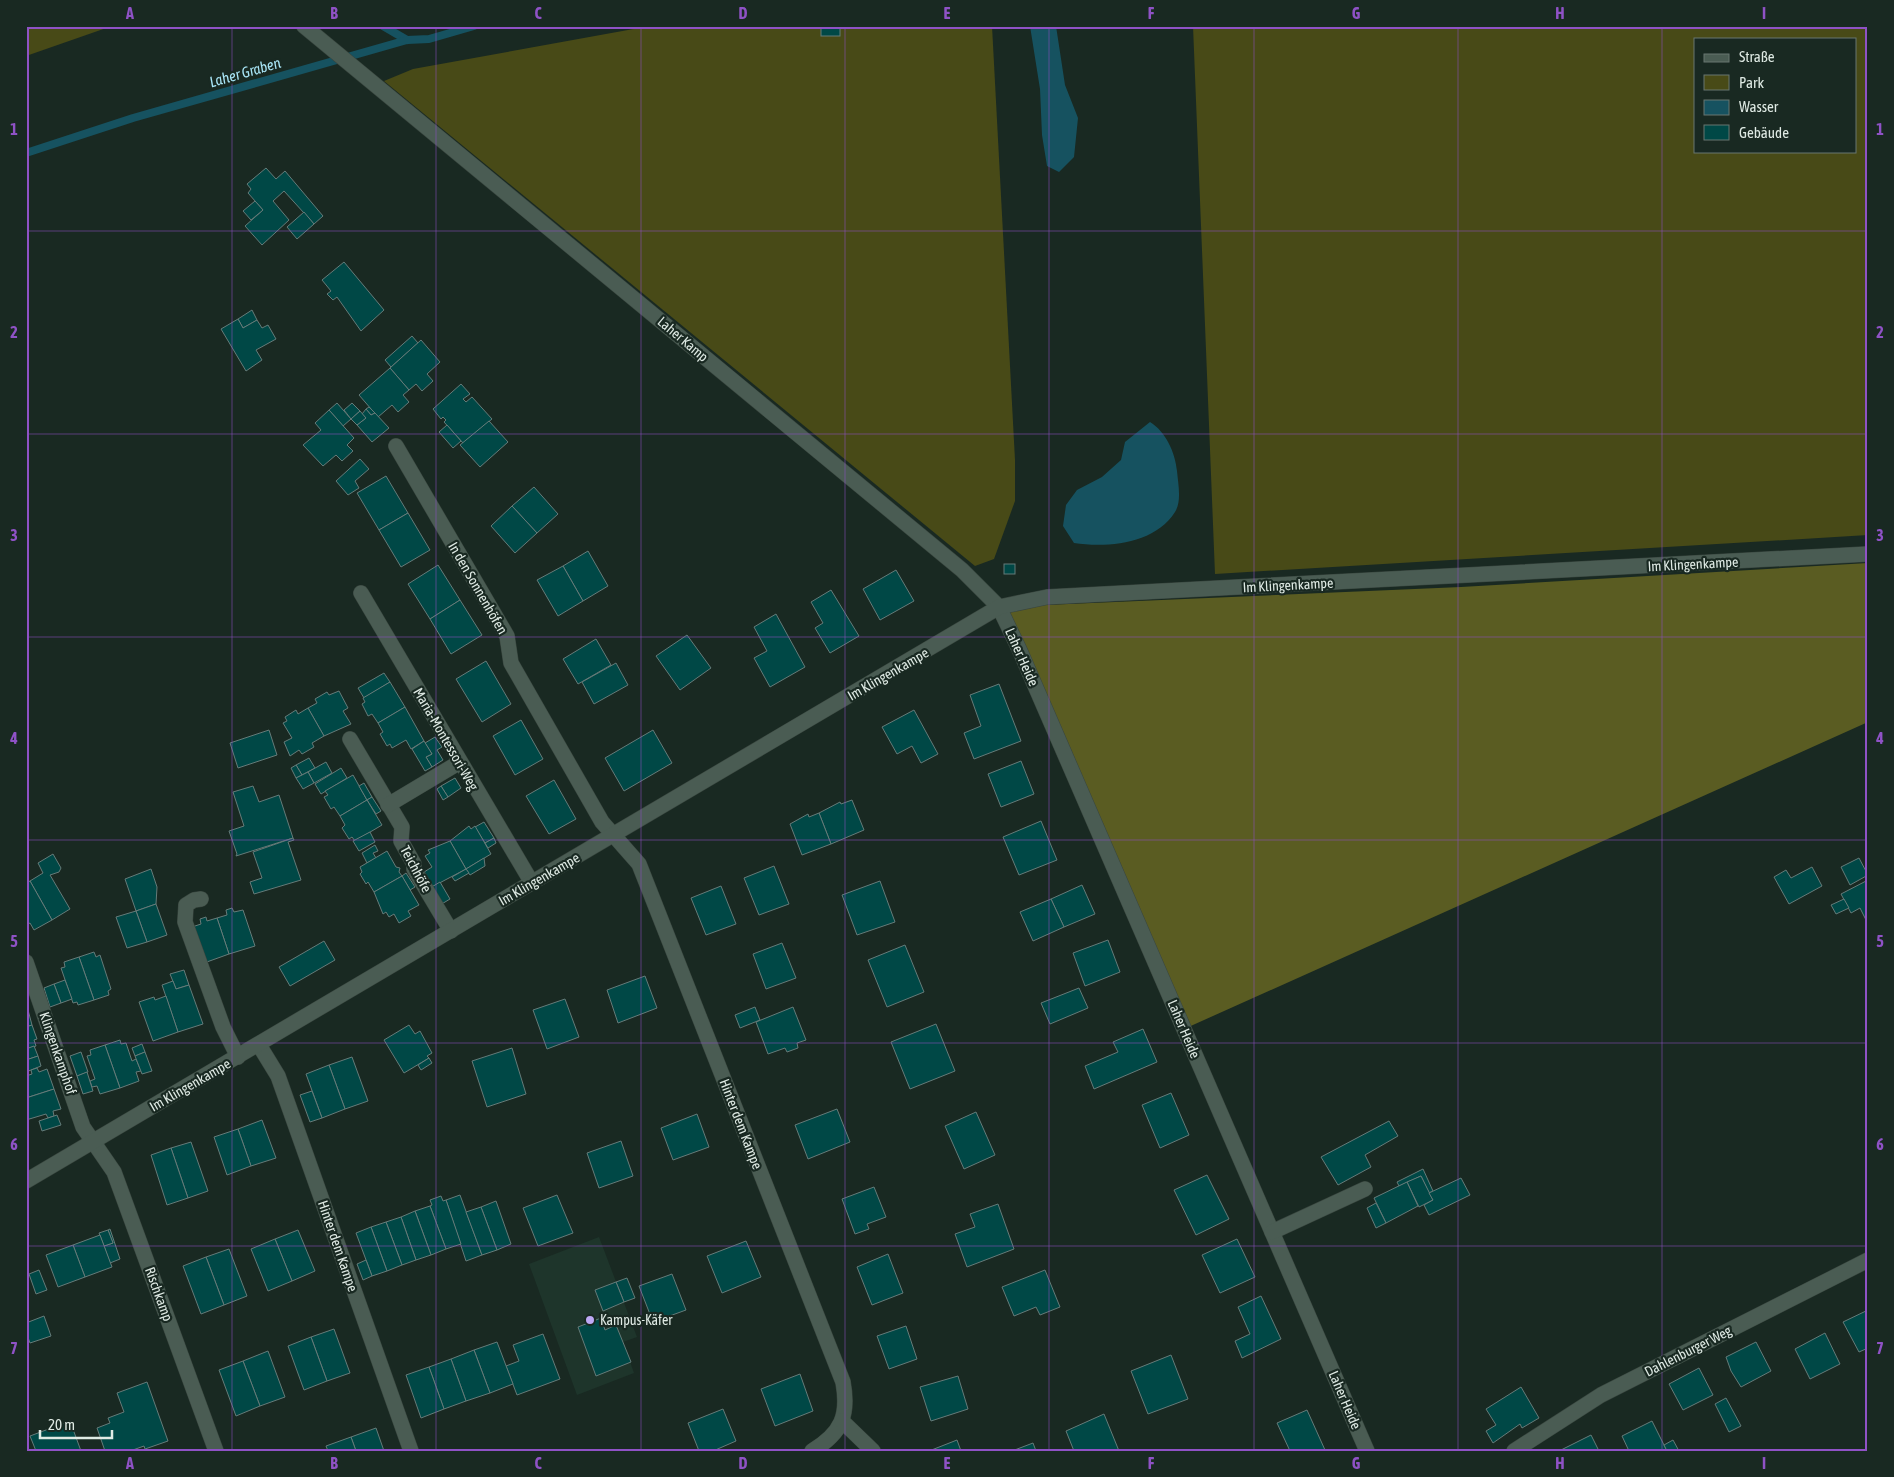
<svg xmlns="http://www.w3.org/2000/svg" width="1894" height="1477" viewBox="0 0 1894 1477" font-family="'Asap Condensed',sans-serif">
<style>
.built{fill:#1e352b}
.green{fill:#484a17;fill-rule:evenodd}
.forest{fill:#5a5c22}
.water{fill:#165260}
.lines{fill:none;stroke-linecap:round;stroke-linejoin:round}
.stream{stroke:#165260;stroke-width:8}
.building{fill:#004846;stroke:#657b79}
.minor-casing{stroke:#39463f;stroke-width:16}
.minor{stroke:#4a5c53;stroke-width:15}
.grid{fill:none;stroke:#8f52c6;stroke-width:1;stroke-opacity:0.55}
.poi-dot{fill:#bda9f5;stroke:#192922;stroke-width:2}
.labels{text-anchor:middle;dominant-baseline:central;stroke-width:4.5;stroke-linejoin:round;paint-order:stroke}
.street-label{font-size:14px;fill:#dfeae4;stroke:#192922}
.poi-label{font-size:14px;fill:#dfeae4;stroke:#192922;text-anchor:start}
.water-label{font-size:15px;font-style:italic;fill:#a9e6f7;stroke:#192922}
.neatline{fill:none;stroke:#8f52c6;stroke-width:2}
.grid-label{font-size:16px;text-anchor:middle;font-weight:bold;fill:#8f52c6}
</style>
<rect width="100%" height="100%" fill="#192922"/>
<path class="built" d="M599,1237L637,1337L623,1342L634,1373L577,1395L529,1264Z"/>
<g class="green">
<path d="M26,26H112L26,56Z"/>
<path d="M650,26H992L1015,460V501L994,559L975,566L384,81L413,69Z"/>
<path d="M1193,26H1868V535L1215,574ZM1695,39H1855V151H1695Z"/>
</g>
<path class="forest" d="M1868,563V722L1184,1029L999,607L1461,587Z"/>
<g class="water">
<path d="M1030,26H1056L1065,85L1078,118L1074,157L1059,172L1047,166L1042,135L1040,89Z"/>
<path d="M1150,422C1166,432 1175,452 1177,471C1178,483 1182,501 1175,512C1155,544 1107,548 1074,543L1063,526L1066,505L1077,490L1102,477L1121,460L1125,442Z"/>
</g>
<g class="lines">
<g class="stream">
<path d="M383,26L407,40"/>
<path d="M26,153L133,118L407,40L429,39L474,26"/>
</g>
</g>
<g class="building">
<rect x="821" y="26" width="19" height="10"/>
<path d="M266,168L276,179L285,171L323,216L314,224L284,191L273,201L289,220L262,245L245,226L263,210L248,193L251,189L247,184Z"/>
<path d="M255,201L263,210L251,220L243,211Z"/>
<path d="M304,212L314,224L297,239L287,227Z"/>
<path d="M344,262L384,310L361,331L337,297L333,300L327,294L331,291L322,280Z"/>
<path d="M252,310L257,320L243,328L238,319Z"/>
<path d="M238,319L243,328L257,320L262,328L268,325L276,339L256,350L262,360L246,371L221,329Z"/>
<path d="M412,336L418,343L391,367L385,360Z"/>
<path d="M421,340L440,362L427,374L433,381L422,391L416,384L409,390L390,368Z"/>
<path d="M390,368L409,390L403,395L409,402L398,412L392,405L378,417L359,395Z"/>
<path d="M461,384L470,394L463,399L466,402L472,397L492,419L463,443L444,422L446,420L443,417L441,419L433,409Z"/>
<path d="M337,403L351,419L343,426L329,410Z"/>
<path d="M352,403L360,411L351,419L344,410Z"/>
<path d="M369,407L375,413L371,415L366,409Z"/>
<path d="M366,409L371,415L375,413L389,428L372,442L357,425L366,418L362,414Z"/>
<path d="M329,410L354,438L347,445L353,451L342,461L336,455L323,466L303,445L321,430L315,423Z"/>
<path d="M360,411L366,418L357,425L351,419Z"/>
<path d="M489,421L508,442L480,467L460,445Z"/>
<path d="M447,425L461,441L453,448L439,432Z"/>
<path d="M360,459L369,469L355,481L359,488L348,495L336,481Z"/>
<path d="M386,476L408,513L379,530L357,493Z"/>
<path d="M534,487L558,514L537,533L512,506Z"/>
<path d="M512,506L537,533L515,553L491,526Z"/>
<path d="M408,513L430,550L401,567L379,530Z"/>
<path d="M588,551L608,586L583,601L563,566Z"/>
<rect x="1004" y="564" width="11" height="10"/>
<path d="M438,565L460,600L430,619L408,584Z"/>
<path d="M563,566L583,601L558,616L537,580Z"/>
<path d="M896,570L914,601L880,620L863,589Z"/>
<path d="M831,590L859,636L830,653L815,628L823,623L811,602Z"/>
<path d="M460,600L482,635L451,654L430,619Z"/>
<path d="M776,614L805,667L770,687L754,658L767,651L754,627Z"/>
<path d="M687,635L711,668L680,690L656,656Z"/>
<path d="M596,639L611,665L578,684L563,659Z"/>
<path d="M486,661L511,704L482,722L456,679Z"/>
<path d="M616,663L628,685L594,704L582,682Z"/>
<path d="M384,673L390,682L364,698L358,688Z"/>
<path d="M390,682L405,707L378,723L372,714L368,716L362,704L365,702L363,698Z"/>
<path d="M999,684L1021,741L974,759L964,733L981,726L970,695Z"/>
<path d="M339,691L348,708L343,711L351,724L324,736L308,708L317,703L315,699L327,692L329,695Z"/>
<path d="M405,707L424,741L411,749L406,740L392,748L390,744L387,746L380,734L383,732L378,723Z"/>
<path d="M308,708L324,736L312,743L314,747L302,754L299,750L290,756L284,742L292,738L283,723L287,721L285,717L296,710L298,714Z"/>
<path d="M914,710L938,754L921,763L912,746L897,754L882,727Z"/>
<path d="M521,720L543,759L515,775L493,736Z"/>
<path d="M269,730L277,755L238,768L230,743Z"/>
<path d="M653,730L672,763L624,791L605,758Z"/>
<path d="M435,737L442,747L437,750L443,760L432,767L426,757L432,754L425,743Z"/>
<path d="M424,741L432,754L426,757L432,767L425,771L412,749Z"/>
<path d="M309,758L315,768L302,775L296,765Z"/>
<path d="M1021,761L1034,794L1001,807L988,774Z"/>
<path d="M326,762L332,773L314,783L308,772Z"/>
<path d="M296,765L302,775L296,778L291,768Z"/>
<path d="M341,768L347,778L321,794L315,784Z"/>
<path d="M308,772L314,783L303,789L296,778Z"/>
<path d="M353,775L367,800L340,816L334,807L331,809L324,797L328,795L325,791Z"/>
<path d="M455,778L461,788L448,797L441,786Z"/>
<path d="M554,780L576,819L549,834L526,796Z"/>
<path d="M364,783L372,797L367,800L359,786Z"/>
<path d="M253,786L259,802L279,795L293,838L236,856L237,854L229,831L244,826L233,792Z"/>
<path d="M441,786L448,797L443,800L437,789Z"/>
<path d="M372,797L381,811L376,814L367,800Z"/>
<path d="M367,800L382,825L355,841L352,837L349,839L342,828L345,825L340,816Z"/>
<path d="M852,800L864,830L831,844L819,813L840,802L841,804Z"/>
<path d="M819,813L831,844L802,855L790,824L808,814L809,817Z"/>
<path d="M1041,821L1057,860L1019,875L1003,837Z"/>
<path d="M484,822L494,838L485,843L475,827Z"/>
<path d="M469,826L471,829L475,826L491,854L466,869L450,841Z"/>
<path d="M370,832L375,842L359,851L353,841Z"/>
<path d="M293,838L294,840L288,842L301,880L254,894L250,882L262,878L253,852Z"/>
<path d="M494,838L496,843L488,848L485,843Z"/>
<path d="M450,841L466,869L430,888L421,874L432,867L425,856L430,853L428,850Z"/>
<path d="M375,845L378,851L373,853L376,858L367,863L362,853Z"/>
<path d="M387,851L396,867L400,868L399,872L402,876L374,892L368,882L366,884L360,874L362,872L360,867Z"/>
<path d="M53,854L61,868L59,872L50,875L70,909L52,920L30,881L43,873L38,863Z"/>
<path d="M484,858L485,866L470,875L466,869Z"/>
<path d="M1859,858L1868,875L1850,885L1841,867Z"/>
<path d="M774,866L789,904L759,915L744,878Z"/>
<path d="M1812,867L1822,886L1789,904L1774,877L1786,870L1791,878Z"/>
<path d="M151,869L157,887L156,904L136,911L125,879Z"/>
<path d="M466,869L469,873L455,881L452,877Z"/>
<path d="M406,873L415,887L410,890L402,876Z"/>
<path d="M402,876L419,905L408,911L411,916L399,923L394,914L389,917L386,912L383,914L374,892Z"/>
<path d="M1868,880V924L1860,908L1851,913L1841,894Z"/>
<path d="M30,881L52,920L34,930L30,923L26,925V883Z"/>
<path d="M880,881L895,922L857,935L842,895Z"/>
<path d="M440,882L450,899L440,905L430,888Z"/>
<path d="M1082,885L1095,914L1064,927L1051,899Z"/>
<path d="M721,886L736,924L706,935L691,898Z"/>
<path d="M1051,899L1064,927L1033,941L1020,912Z"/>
<path d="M1844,899L1849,908L1836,914L1831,905Z"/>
<path d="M156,904L167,935L147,942L136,911Z"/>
<path d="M232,908L234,912L243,910L255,946L229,954L217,918L227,915L226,910Z"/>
<path d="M136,911L147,942L127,948L116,917Z"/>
<path d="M206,917L207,921L217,918L229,954L204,963L192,927L201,924L200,919Z"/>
<path d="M1108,940L1120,972L1085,986L1073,953Z"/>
<path d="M324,941L335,960L290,986L279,967Z"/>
<path d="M782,943L796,978L766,989L753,954Z"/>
<path d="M905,945L924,992L887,1007L868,960Z"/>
<path d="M94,952L96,957L100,955L111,989L108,991L109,995L94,1000L79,957Z"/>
<path d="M79,957L94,1000L78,1005L77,1002L73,1003L61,968L65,967L64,962Z"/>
<path d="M184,970L189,985L176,989L170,974Z"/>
<path d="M645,976L657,1008L618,1023L607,990Z"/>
<path d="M65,980L72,999L61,1003L54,984Z"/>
<path d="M173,981L176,989L189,985L203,1024L178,1032L162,985Z"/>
<path d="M54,984L61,1003L50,1007L44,988Z"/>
<path d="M1079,988L1088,1008L1050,1024L1041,1003Z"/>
<path d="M166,996L178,1032L153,1041L139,1002L154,997L155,1000Z"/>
<path d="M565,999L579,1037L547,1049L533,1010Z"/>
<path d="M755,1007L760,1020L740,1028L735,1015Z"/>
<path d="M793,1007L806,1040L797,1043L798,1048L787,1052L785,1048L768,1054L756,1022Z"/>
<path d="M28,1010L32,1025L26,1027V1011Z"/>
<path d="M936,1024L955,1071L910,1089L891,1042Z"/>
<path d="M32,1025L37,1039L34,1040L36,1046L26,1049V1027Z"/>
<path d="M409,1025L415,1034L420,1031L432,1053L427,1056L429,1058L404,1073L384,1040Z"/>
<path d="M1143,1029L1157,1062L1094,1089L1085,1066L1118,1052L1113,1042Z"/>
<path d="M120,1040L121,1044L126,1043L132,1061L136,1059L141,1071L136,1072L139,1081L120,1088L105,1045Z"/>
<path d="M142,1044L145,1052L135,1056L132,1048Z"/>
<path d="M105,1045L120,1088L100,1094L97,1086L92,1087L90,1081L95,1079L87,1056L91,1055L90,1050Z"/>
<path d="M34,1046L38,1056L26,1060V1049Z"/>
<path d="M512,1048L526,1094L487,1107L472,1061Z"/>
<path d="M81,1052L88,1072L77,1076L70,1056Z"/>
<path d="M145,1052L152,1071L142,1074L135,1056Z"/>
<path d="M38,1056L41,1066L26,1072V1060Z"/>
<path d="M352,1057L368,1101L345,1109L329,1065Z"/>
<path d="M429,1058L432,1063L421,1070L418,1065Z"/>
<path d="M329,1065L345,1109L322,1118L306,1074Z"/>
<path d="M37,1068L39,1072L47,1069L54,1089L26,1098V1076L32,1074L31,1070Z"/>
<path d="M87,1072L93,1091L83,1094L77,1076Z"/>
<path d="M54,1089L61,1109L53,1111L54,1116L48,1118L46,1114L26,1120V1098Z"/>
<path d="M312,1091L322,1118L310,1122L300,1095Z"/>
<path d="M1171,1093L1189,1135L1160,1148L1142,1105Z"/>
<path d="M837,1109L850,1142L808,1159L795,1125Z"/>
<path d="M976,1112L995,1155L964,1169L945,1126Z"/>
<path d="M697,1114L709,1147L673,1160L661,1128Z"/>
<path d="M57,1115L61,1125L42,1131L39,1121Z"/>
<path d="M262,1120L276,1158L251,1166L238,1129Z"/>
<path d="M1389,1121L1398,1136L1365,1155L1371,1167L1338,1185L1321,1157Z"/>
<path d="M238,1129L251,1166L227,1175L214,1137Z"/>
<path d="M621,1141L633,1176L599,1188L587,1153Z"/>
<path d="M191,1142L208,1191L188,1198L171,1148Z"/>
<path d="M171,1148L188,1198L167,1205L151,1155Z"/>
<path d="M1423,1169L1433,1191L1429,1193L1421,1176L1399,1186L1397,1182Z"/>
<path d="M1207,1175L1229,1219L1196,1235L1174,1190Z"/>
<path d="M1421,1176L1433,1200L1419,1207L1407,1182Z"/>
<path d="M1461,1178L1470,1195L1429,1215L1424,1205L1433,1200L1429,1193Z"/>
<path d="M1407,1182L1418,1206L1386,1223L1374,1198Z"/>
<path d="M874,1187L886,1217L867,1224L869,1229L855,1234L842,1199Z"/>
<path d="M460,1195L482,1255L466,1261L446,1200Z"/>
<path d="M557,1195L573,1233L538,1246L523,1208Z"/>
<path d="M441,1196L443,1201L446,1200L461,1244L446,1249L430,1206L432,1205L430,1200Z"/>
<path d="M496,1201L511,1244L497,1250L481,1207Z"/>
<path d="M1376,1203L1386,1223L1376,1228L1367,1208Z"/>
<path d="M998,1204L1014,1249L967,1267L955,1234L975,1227L970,1214Z"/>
<path d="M430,1206L446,1249L431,1255L415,1211Z"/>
<path d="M481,1207L497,1250L482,1255L466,1212Z"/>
<path d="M415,1211L431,1255L416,1260L401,1217Z"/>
<path d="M401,1217L416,1260L402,1265L386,1222Z"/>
<path d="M386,1222L402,1265L387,1271L371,1227Z"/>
<path d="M371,1227L387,1271L372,1276L356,1233Z"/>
<path d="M110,1229L120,1259L110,1263L104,1246L113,1243L108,1230Z"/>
<path d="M108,1230L113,1243L104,1246L99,1233Z"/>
<path d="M298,1230L315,1271L292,1281L275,1239Z"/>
<path d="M100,1235L112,1267L85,1277L73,1245Z"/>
<path d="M275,1239L292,1281L268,1291L251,1249Z"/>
<path d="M1237,1239L1255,1277L1220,1293L1202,1255Z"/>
<path d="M746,1241L761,1277L722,1293L707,1256Z"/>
<path d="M73,1245L85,1277L58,1287L46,1255Z"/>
<path d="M229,1249L247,1296L224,1305L206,1257Z"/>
<path d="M888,1254L903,1293L872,1305L857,1267Z"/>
<path d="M206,1257L224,1305L201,1314L183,1266Z"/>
<path d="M366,1260L372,1276L363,1280L357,1264Z"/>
<path d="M39,1270L47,1290L36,1294L29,1274Z"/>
<path d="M1045,1270L1060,1307L1040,1315L1036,1307L1014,1316L1002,1287Z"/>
<path d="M672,1274L686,1310L653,1322L639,1286Z"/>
<path d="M627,1278L635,1298L624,1302L616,1282Z"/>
<path d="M616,1282L624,1302L603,1311L595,1290Z"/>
<path d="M1261,1296L1281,1339L1242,1358L1235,1341L1250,1334L1238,1307Z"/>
<path d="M1868,1310V1348L1859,1352L1843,1322Z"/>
<path d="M44,1316L51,1336L30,1343L26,1332V1323Z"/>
<path d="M601,1318L605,1330L616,1325L631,1362L596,1376L578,1327Z"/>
<path d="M906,1326L917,1359L889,1369L877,1336Z"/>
<path d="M334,1329L350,1373L327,1381L311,1337Z"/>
<path d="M1825,1333L1840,1364L1810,1379L1795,1349Z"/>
<path d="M543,1334L560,1379L517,1395L506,1366L519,1361L513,1345Z"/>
<path d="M311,1337L327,1381L304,1390L288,1346Z"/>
<path d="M497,1342L513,1384L490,1393L474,1350Z"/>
<path d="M1756,1342L1771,1371L1741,1387L1731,1371L1726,1357Z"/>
<path d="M474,1350L490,1393L466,1401L451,1359Z"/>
<path d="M268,1351L285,1397L260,1406L243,1361Z"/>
<path d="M1171,1355L1188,1399L1148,1414L1131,1371Z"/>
<path d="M451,1359L466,1401L444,1409L429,1367Z"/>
<path d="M243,1361L260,1406L236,1416L219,1370Z"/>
<path d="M429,1367L444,1409L421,1418L406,1375Z"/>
<path d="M1699,1368L1713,1395L1683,1410L1669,1384Z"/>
<path d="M800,1374L813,1411L775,1426L761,1389Z"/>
<path d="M958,1376L968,1409L931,1421L920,1387Z"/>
<path d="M147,1382L168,1441L145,1449L144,1446L130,1451H105L97,1428L110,1423L108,1418L124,1412L117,1393Z"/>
<path d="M1521,1387L1539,1418L1522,1428L1520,1424L1493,1443L1486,1431L1496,1425L1486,1409Z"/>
<path d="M1726,1398L1741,1426L1729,1432L1715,1404Z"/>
<path d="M723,1409L736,1441L713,1451H699L688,1423Z"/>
<path d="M1307,1410L1325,1450L1290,1451L1277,1423Z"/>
<path d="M1104,1414L1119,1451H1074L1066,1431Z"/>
<path d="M70,1421L81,1451H36L30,1436Z"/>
<path d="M1652,1421L1667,1451H1629L1622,1436Z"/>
<path d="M376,1428L384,1451H356L351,1437Z"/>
<path d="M1591,1435L1599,1451H1561V1450Z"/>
<path d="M351,1437L356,1451H328L326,1446Z"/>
<path d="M957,1440L961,1451H929Z"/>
<path d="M1673,1440L1679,1451H1667L1664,1445Z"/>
<path d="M1033,1443L1036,1451H1012Z"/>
</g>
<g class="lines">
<g class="minor-casing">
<g id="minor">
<path d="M304,26L962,570L999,607L1020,651L1367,1451"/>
<path d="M396,446L507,636L511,663L602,822L639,864L843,1382C849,1415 842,1433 812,1451"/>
<path d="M361,593L532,883"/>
<path d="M350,739L402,827L401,841L414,864V869L451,931"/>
<path d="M388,805L460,762"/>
<path d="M201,899L194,900L186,905L185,922L223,1027L238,1057"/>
<path d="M26,962L83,1127L114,1172L216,1451"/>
<path d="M259,1045L278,1076L411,1451"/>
<path d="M26,1181L999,607L1047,597L1868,554"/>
<path d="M1272,1232L1365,1189"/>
<path d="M842,1421L873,1451"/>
<path d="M1514,1451L1601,1395L1868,1260"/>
</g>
</g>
<use href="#minor" class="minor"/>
</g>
<path class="grid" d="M232,26V1451M436,26V1451M641,26V1451M845,26V1451M1049,26V1451M1254,26V1451M1458,26V1451M1662,26V1451M26,231H1868M26,434H1868M26,637H1868M26,840H1868M26,1043H1868M26,1246H1868"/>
<circle class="poi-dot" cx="590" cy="1320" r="5"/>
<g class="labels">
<g class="street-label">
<text transform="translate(683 339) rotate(40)">Laher Kamp</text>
<text transform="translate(1693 564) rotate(-3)">Im Klingenkampe</text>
<text transform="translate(1288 585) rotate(-3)">Im Klingenkampe</text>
<text transform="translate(478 588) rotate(60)">In den Sonnenhöfen</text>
<text transform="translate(1022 657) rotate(66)">Laher Heide</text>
<text transform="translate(888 674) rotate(-30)">Im Klingenkampe</text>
<text transform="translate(446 739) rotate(60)">Maria-Montessori-Weg</text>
<text transform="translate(416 869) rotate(62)">Teichhöfe</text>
<text transform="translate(539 879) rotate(-30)">Im Klingenkampe</text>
<text transform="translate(1184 1029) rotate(67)">Laher Heide</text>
<text transform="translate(58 1053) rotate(71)">Klingenkamphof</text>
<text transform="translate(190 1085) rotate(-30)">Im Klingenkampe</text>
<text transform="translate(741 1124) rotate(69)">Hinter dem Kampe</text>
<text transform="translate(338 1246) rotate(71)">Hinter dem Kampe</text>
<text transform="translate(159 1294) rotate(70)">Rischkamp</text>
<text transform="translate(1688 1351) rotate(-27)">Dahlenburger Weg</text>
<text transform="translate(1345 1400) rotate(67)">Laher Heide</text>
</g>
<g class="poi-label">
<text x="600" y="1320">Kampus-Käfer</text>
</g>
<g class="water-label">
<text transform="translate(245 72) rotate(-16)">Laher Graben</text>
</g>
</g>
<rect width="1894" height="1477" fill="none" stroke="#192922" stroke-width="55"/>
<rect x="1694" y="38" width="162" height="115" fill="#192922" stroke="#687670"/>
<rect x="1704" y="54" width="25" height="8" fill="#4a5c53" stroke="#687670"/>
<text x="1739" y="62" font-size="15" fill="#dfeae4">Straße</text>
<rect x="1704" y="75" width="25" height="15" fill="#484a17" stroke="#687670"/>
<text x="1739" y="88" font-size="15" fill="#dfeae4">Park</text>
<rect x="1704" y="100" width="25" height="15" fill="#165260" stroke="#687670"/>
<text x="1739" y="112" font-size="15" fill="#dfeae4">Wasser</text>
<rect x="1704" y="125" width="25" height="15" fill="#004846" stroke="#687670"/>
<text x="1739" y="138" font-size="15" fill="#dfeae4">Gebäude</text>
<path d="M40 1430v8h72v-8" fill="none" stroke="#dfeae4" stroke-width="2.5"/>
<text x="48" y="1430" font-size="15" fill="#dfeae4" stroke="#192922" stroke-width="4" paint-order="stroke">20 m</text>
<rect x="28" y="28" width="1838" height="1422" class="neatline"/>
<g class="grid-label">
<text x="130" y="19">A</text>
<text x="334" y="19">B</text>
<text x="538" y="19">C</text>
<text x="743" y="19">D</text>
<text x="947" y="19">E</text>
<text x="1151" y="19">F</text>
<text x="1356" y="19">G</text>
<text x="1560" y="19">H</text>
<text x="1764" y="19">I</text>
<text x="14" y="135">1</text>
<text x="1880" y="135">1</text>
<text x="14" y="338">2</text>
<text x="1880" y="338">2</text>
<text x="14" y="541">3</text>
<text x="1880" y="541">3</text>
<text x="14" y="744">4</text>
<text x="1880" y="744">4</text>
<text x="14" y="947">5</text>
<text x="1880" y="947">5</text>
<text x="14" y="1150">6</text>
<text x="1880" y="1150">6</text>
<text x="14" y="1354">7</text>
<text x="1880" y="1354">7</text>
<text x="130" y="1469">A</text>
<text x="334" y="1469">B</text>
<text x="538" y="1469">C</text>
<text x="743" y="1469">D</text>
<text x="947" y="1469">E</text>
<text x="1151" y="1469">F</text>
<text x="1356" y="1469">G</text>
<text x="1560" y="1469">H</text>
<text x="1764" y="1469">I</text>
</g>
</svg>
